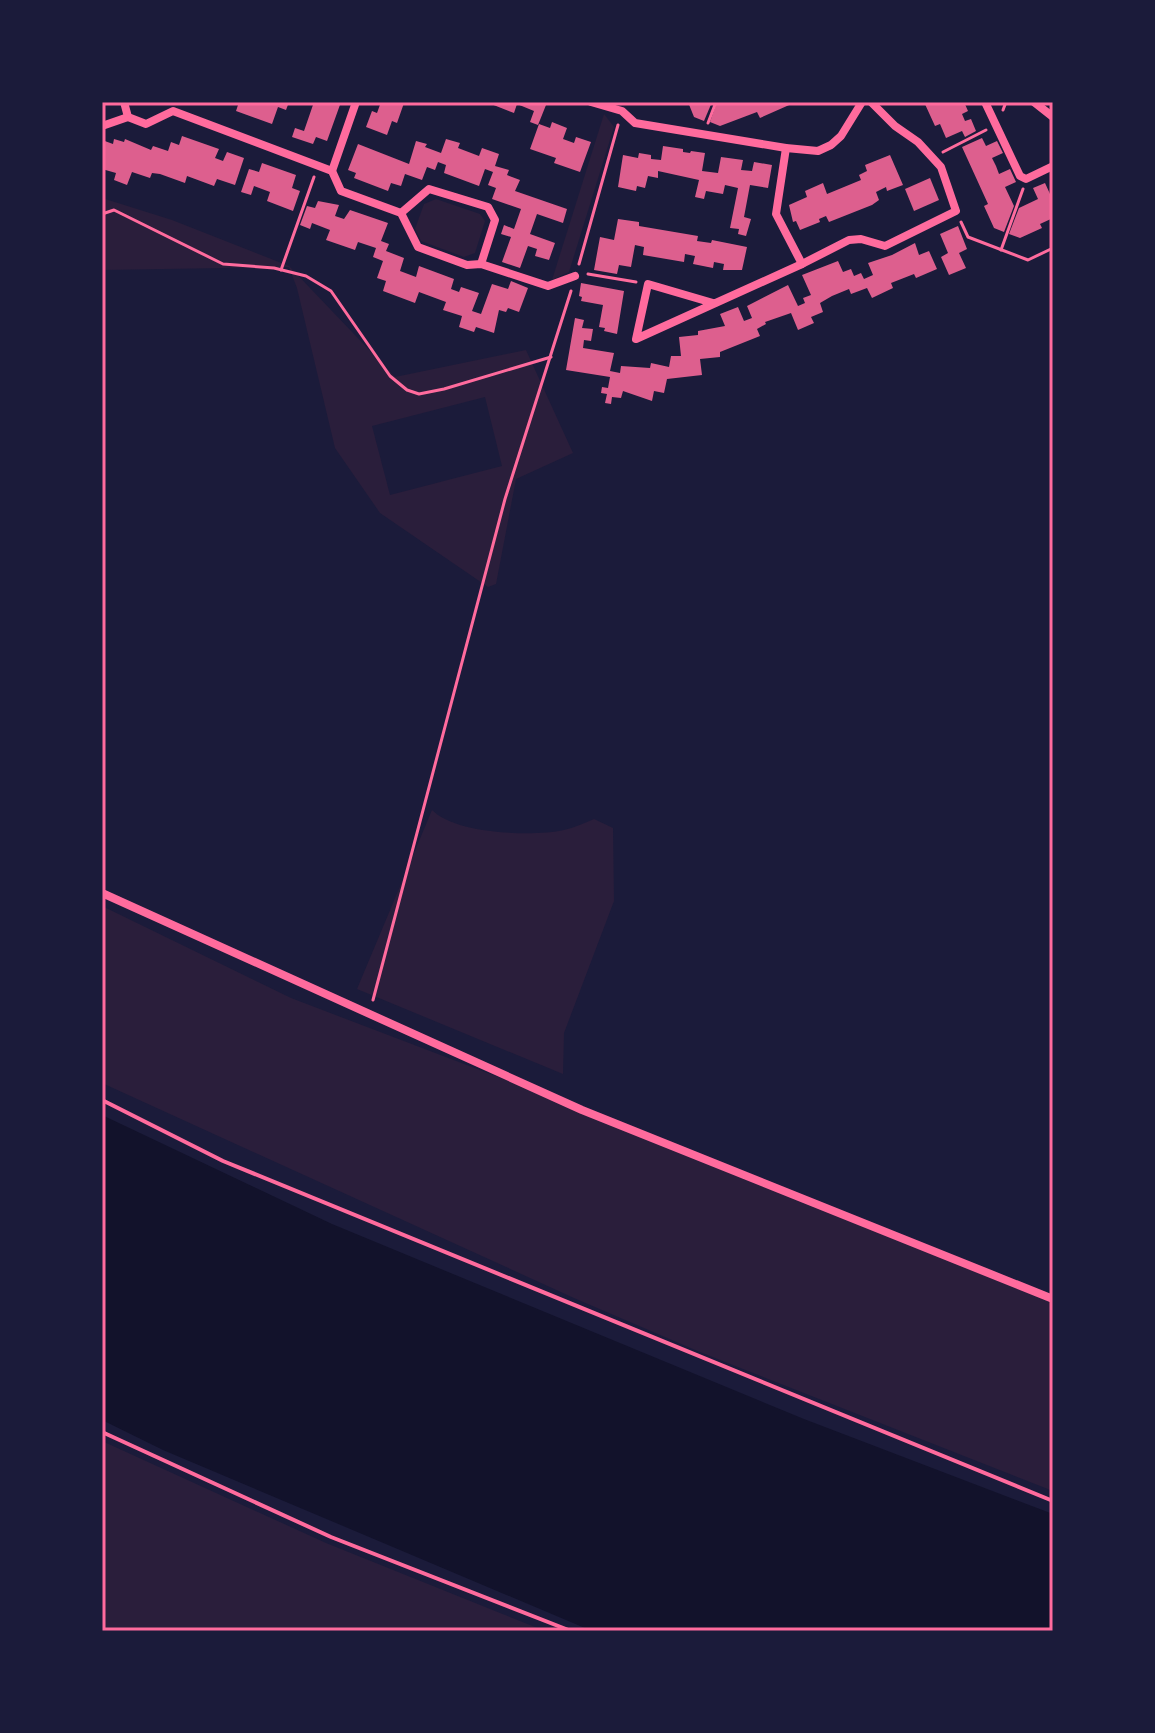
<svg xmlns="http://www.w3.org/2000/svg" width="1155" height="1733" viewBox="0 0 1155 1733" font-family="'Fira Sans',sans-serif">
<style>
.green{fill:#2a1e3b;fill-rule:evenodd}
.water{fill:#12122b}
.building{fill:#dd5f8e}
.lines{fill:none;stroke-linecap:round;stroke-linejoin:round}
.path{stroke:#ff6b9d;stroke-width:3}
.service{stroke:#ff6b9d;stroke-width:4}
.minor{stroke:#ff6b9d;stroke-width:8}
.neatline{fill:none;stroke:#ff6b9d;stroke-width:3}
</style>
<rect width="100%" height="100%" fill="#1b1b3a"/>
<g class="green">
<path d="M604,114L614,127L569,272L552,280Z"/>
<path d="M102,198L172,220L289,266L395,377L526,350L573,453L516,479L496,584L488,587L380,513L335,448L297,288L289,267L102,270ZM485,397L502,466L390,495L372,426Z"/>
<path d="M436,199L480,214L485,221L475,253L464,257L421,241L415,229L424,204Z"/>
<path d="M432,810C455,834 533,837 564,830C574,828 584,823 594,819L613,828L614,901L564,1033L563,1074L357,989Z"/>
<path d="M102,906L291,998L519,1085L671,1150L1053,1303V1491L700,1352L574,1298L102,1083Z"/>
<path d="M102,1441L326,1543L545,1631H102Z"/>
</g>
<path class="water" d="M102,1115L332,1224L804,1419L1053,1514V1631H592L163,1450L102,1420Z"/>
<g class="building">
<path d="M239,102H289L286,110L278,107L272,124L236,111Z"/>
<path d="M314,102H341L327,141L316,137L313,144L292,137L295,128L304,131Z"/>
<path d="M381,102L404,103L397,123L392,121L387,135L366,127L372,111L377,113Z"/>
<path d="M486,102H538L546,105L538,125L530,122L534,111L517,104L514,113Z"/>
<path d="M688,102H712L704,121L694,117Z"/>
<path d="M717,102H796L760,118L757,112L720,126L710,122Z"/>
<path d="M924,102H964L968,111L962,114L965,121L971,119L976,131L965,137L962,131L946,138L940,124L935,126Z"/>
<path d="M552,122L567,128L563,139L574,143L576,137L591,142L580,172L554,163L556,158L530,149L539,124L550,128Z"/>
<path d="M182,136L219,149L215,158L223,161L227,152L244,158L235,185L217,179L214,186L187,176L185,183L160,174L152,173L150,178L132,172L127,185L114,180L116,173L102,169V140L113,144L114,139L124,142L125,139L151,150L153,146L168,151L171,142L179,145Z"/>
<path d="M982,138L986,146L997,141L1003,153L992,158L996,166L999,174L1010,169L1016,182L1005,187L1014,206L1004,232L994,228L984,206L988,204L962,147Z"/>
<path d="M446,139L460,143L458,148L479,156L482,148L499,154L495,166L509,170L507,175L520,180L515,191L567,209L563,223L537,214L530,234L555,243L549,260L535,256L537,249L528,246L520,268L502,262L511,237L501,234L504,225L514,229L521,209L492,199L496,188L488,185L493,172L485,169L479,186L444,173L446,165L438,162L435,170L427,167L422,180L405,174L401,186L391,183L388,191L354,178L356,173L348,170L358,144L409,164L416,141L427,144L425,147L441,153Z"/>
<path d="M663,146L683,149V152L690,153L691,151L705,153L702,171L718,173L721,157L743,160L741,170L752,171L754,162L772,165L768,188L750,185L744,217L751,219L746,236L738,234L739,229L730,228L738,188L725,185L723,194L706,191L704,199L695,197L699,180L658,171V178L648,176L645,188L637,186L636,191L618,187L623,155L638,158L639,153L651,155V159L661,160Z"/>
<path d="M890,155L903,185L887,191L886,187L876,192L879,200L872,205L829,222L826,216L819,219L820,222L800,230L796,221L793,222L789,205L807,197L805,191L823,183L827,194L861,180L859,175L867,171L865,165Z"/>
<path d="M262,163L296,175L292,188L300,191L293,211L267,201L270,192L254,186L251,195L241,192L249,169L259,172Z"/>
<path d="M930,178L939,200L914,211L905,189Z"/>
<path d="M1045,183L1050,194L1053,193V218L1040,224L1042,228L1020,238L1009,234L1019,208L1038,199L1033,188Z"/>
<path d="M318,201L339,205L335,216L344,219L350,210L388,223L381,241L389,244L386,251L404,258L400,271L416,277L419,266L454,279L451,289L459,292L461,287L479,293L472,311L481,314L492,284L508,289L511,281L528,288L519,312L508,308L506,312L499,310L494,333L476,327L474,332L459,327L462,316L443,310L446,302L419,292L415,303L383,291L386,281L377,278L383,261L373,257L376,248L358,242L355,250L326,240L330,230L312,223L310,229L300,225L307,206L315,208Z"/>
<path d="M618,219L639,222V226L698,236L697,241L711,243L712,240L747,247L742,270H723L724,264L714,262L713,268L693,264L695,256L685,254L684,262L643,255L644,247L635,245L631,267L619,265L617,274L594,270L600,237L614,240Z"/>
<path d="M958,226L967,249L959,253L966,268L949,275L941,257L948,253L940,234Z"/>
<path d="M915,243L919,255L929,251L937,269L916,278L914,274L891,283L893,288L872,298L867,288L851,294L849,289L832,296L820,303L823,312L811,317L814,323L798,330L791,313L765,322L766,324L757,329L760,336L720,352V357L700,359L702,375L667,379L664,393L654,391L652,401L623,391L621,398L612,397L611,404L605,403L607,394L601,393L602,387L608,388L610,377L566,370L575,318L584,320L582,328L593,329L591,341L584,340L583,348L614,353L610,371L620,373L621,366L650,368L651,363L669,367L671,356H681L679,337L698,335V331L725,326L720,314L738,307L744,321L752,318L747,306L788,285L798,306L805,303L803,298L811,295L802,275L838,261L843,272L851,269L854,276L861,273L864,279L873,275L868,263L892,255Z"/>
<path d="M581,283L624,291L617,334L604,331L605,328L599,327L603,305L581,301L582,297L579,296Z"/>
</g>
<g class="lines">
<g class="path">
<path d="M1003,110L1006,102"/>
<path d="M708,123L716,102"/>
<path d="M943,152L986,130"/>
<path d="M102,214L114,210L223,264L274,268L306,276L331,291L390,376L407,390L419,394L444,389L551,357"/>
<path d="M961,222L968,237L1028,260L1053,248"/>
<path d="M1001,250L1023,189"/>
<path d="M579,264L618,125"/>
<path d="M281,270L314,177"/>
<path d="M588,274L636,282"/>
<path d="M373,1000L505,499L571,291"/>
</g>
<g class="service">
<path d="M102,1100L223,1161L1053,1501"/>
<path d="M102,1432L331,1537L571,1631"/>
</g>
<g class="minor">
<path d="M124,102L128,117L146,124L173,111L332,171L341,191L401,213L418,247L467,265L481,264L548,286L575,276"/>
<path d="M591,102L622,111L635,123L786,148L818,151L831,145L841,136L862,102"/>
<path d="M985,102L1020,176L1026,179L1053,166"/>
<path d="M1034,102L1053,117"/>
<path d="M102,126L128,117"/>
<path d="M786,148L776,214L802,264"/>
<path d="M332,171L356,102"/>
<path d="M401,213L429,189L488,207L495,220L481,264"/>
<path d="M713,303L648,284L636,339L802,264L849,240L861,239L885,246L956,211L941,167L918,142L895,126L871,102"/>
<path d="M102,893L582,1110L1053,1299"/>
</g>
</g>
<rect width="1155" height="1733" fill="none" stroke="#1b1b3a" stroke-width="208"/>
<rect x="104" y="104" width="947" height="1525" class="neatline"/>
</svg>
